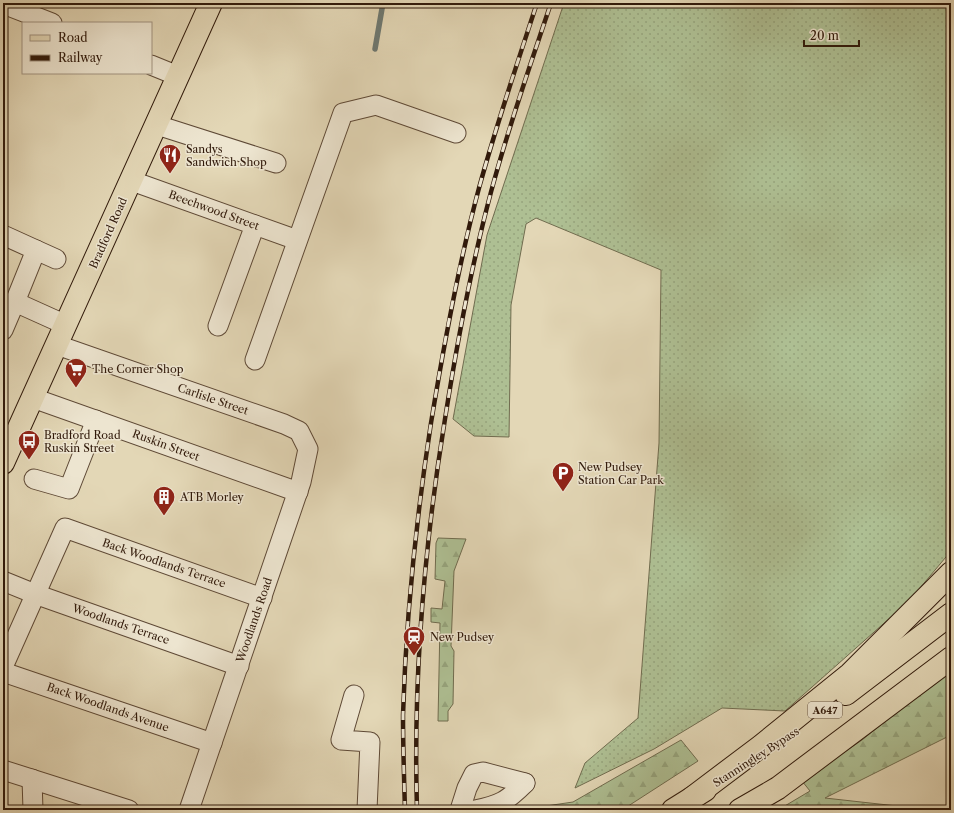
<svg xmlns="http://www.w3.org/2000/svg" width="954" height="813" viewBox="0 0 954 813" font-family="'Libre Caslon Text',serif">
<style>
.grass{fill:url(#grass-dots);stroke:#706c4f}
.forest{fill:url(#forest-firs);stroke:#706c4f}
.lines{fill:none;stroke-linecap:round;stroke-linejoin:round}
.stream{stroke:#6e7972;stroke-width:5.5}
.minor-casing{stroke:#5e4936;stroke-width:21}
.major-casing{stroke:#311a0b;stroke-width:24}
.highway-casing{stroke:#311a0b;stroke-width:24}
.minor{stroke:#ede5d0;stroke-width:19}
.major{stroke:#e3d7b6;stroke-width:22}
.highway{stroke:#e3d7b6;stroke-width:22}
.rail-casing{stroke:#311a0b;stroke-width:4.5}
.rail{stroke:#ede5d0;stroke-width:3;stroke-dasharray:9;stroke-linecap:butt}
.labels{text-anchor:middle;dominant-baseline:central;stroke-width:3;stroke-linejoin:round;paint-order:stroke}
.shield{fill:#ede5d0;stroke:#695746;stroke-width:1}
.shield-label{font-size:10px;font-weight:bold;fill:#311a0b}
.poi-label{font-size:11px;fill:#311a0b;stroke:#ede5d0;text-anchor:start}
.street-label{font-size:11px;fill:#311a0b;stroke:#ede5d0}
</style>
<defs>
<pattern id="grass-dots" width="8" height="8" patternUnits="userSpaceOnUse"><rect width="8" height="8" fill="#aebf93"/><path d="M2 2h.1M6 6h.1" fill="none" stroke="#96a47d" stroke-width="1.8" stroke-linecap="round"/></pattern>
<pattern id="forest-firs" width="22" height="20" patternUnits="userSpaceOnUse"><rect width="22" height="20" fill="#aebf93"/><path d="M5 1l3.5 6h-7zM16 11l3.5 6h-7z" fill="#96a47d"/></pattern>
</defs>
<rect width="100%" height="100%" fill="#e3d7b6"/>
<filter id="stains"><feTurbulence type="fractalNoise" baseFrequency=".005" numOctaves="4"/><feColorMatrix values="0 0 0 0 .2 0 0 0 0 .09 0 0 0 0 .02 0 0 0 .5 -.17"/></filter>
<radialGradient id="worn" r=".72"><stop offset=".6" stop-color="#630" stop-opacity="0"/><stop offset="1" stop-color="#630" stop-opacity=".3"/></radialGradient>
<path class="grass" d="M564,3H951V551L909,601L785,711L722,708L654,749L575,788L585,763L638,718L659,443L661,270L536,218L526,224L511,305L509,437L474,436L453,419L487,235Z"/>
<g class="forest">
<path d="M438,538L466,539L454,571L451,646L454,651L453,704L448,711V721H438L440,623L431,622V608L442,609L445,581L435,579L436,543Z"/>
<path d="M951,668V735L825,798L897,806L919,810H778L810,791L802,781L862,740Z"/>
<path d="M681,740L698,761L622,810H519L573,802Z"/>
</g>
<g class="lines">
<path class="stream" d="M375,49L383,3"/>
<g class="minor-casing">
<g id="minor">
<path d="M3,4L52,23"/>
<path d="M151,65L178,76"/>
<path d="M157,125L276,163"/>
<path d="M132,181L297,240"/>
<path d="M3,235L36,250L15,302"/>
<path d="M36,250L56,259"/>
<path d="M218,326L255,225"/>
<path d="M3,330L15,302L66,325"/>
<path d="M57,345L284,424L299,431L308,449L301,482L189,810"/>
<path d="M255,360L343,113L376,105L456,133"/>
<path d="M33,398L298,492"/>
<path d="M34,479L69,489L96,420"/>
<path d="M3,581L35,594L239,666"/>
<path d="M3,667L65,528L262,598"/>
<path d="M3,672L212,743"/>
<path d="M354,695L341,740L370,742L367,810"/>
<path d="M3,770L129,810"/>
<path d="M32,779L33,810"/>
<path d="M460,810L467,788L474,774L483,772L525,783"/>
<path d="M475,810C500,805 507,801 525,783"/>
</g>
</g>
<g class="major-casing">
<path id="major" d="M3,463L211,3"/>
</g>
<g class="highway-casing">
<g id="highway">
<path d="M846,694L951,614"/>
<path d="M692,798L761,746L850,674L951,573"/>
<path d="M673,810L705,790"/>
<path d="M740,810L778,788L951,658"/>
</g>
</g>
<use href="#minor" class="minor"/>
<use href="#major" class="major"/>
<use href="#highway" class="highway"/>
<g class="rail-casing">
<g id="rail">
<path d="M405,810C404,778 403,746 403,715C406,617 416,520 431,423C444,344 458,266 479,188C496,126 517,64 537,3"/>
<path d="M417,810C413,679 424,548 445,419C457,343 471,267 491,192C508,128 530,66 551,3"/>
</g>
</g>
<use href="#rail" class="rail"/>
</g>
<defs>
<g id="restaurant-pin" transform="scale(1.15)"><path d="M0 17L-7.5 6A9.5 9.5 0 1 1 7.5 6Z" fill="#8f2418" stroke="#ede5d0"/><path d="M-5-6h1v4h1v-4h1v4h1v-4h1v5L-1.5 .5V6h-2V.5L-5-1ZM5-6V6H3V1.5H1.5Q1.5-4 5-6Z" fill="#fff"/></g>
<g id="supermarket-pin" transform="scale(1.15)"><path d="M0 17L-7.5 6A9.5 9.5 0 1 1 7.5 6Z" fill="#8f2418" stroke="#ede5d0"/><path d="M-6-5.5h2.5l.6 2H6L4.5 2H-2.5L-4.4-4H-6ZM-1.5 3.2a1.3 1.3 0 1 0 .1 0ZM3 3.2a1.3 1.3 0 1 0 .1 0Z" fill="#fff"/></g>
<g id="bus-pin" transform="scale(1.15)"><path d="M0 17L-7.5 6A9.5 9.5 0 1 1 7.5 6Z" fill="#8f2418" stroke="#ede5d0"/><path d="M-5-6H5V4H4V6H2V4H-2V6H-4V4H-5ZM-3.5-4V0h7V-4ZM-3.5 1.2v1.5H-2V1.2ZM2 1.2v1.5H3.5V1.2Z" fill="#fff"/></g>
<g id="parking-pin" transform="scale(1.15)"><path d="M0 17L-7.5 6A9.5 9.5 0 1 1 7.5 6Z" fill="#8f2418" stroke="#ede5d0"/><path d="M-3.5-5.5H1a3.5 3.5 0 0 1 0 7H-1V5.5H-3.5ZM-1-3.4V-.6H.8a1.4 1.4 0 0 0 0-2.8Z" fill="#fff"/></g>
<g id="building-pin" transform="scale(1.15)"><path d="M0 17L-7.5 6A9.5 9.5 0 1 1 7.5 6Z" fill="#8f2418" stroke="#ede5d0"/><path d="M-4-6H4V6H1V3H-1V6H-4ZM-2.5-4.3h1.7v1.8h-1.7ZM.8-4.3h1.7v1.8H.8ZM-2.5-1h1.7V.8h-1.7ZM.8-1h1.7V.8H.8Z" fill="#fff"/></g>
<g id="station-pin" transform="scale(1.15)"><path d="M0 17L-7.5 6A9.5 9.5 0 1 1 7.5 6Z" fill="#8f2418" stroke="#ede5d0"/><path d="M-3-6H3Q5-6 5-4V2Q5 4 3 4L4.5 6H3L1.5 4h-3L-3 6H-4.5L-3 4Q-5 4-5 2V-4Q-5-6-3-6ZM-3.5-4v3h7v-3ZM-3.5 1v1.5H-2V1ZM2 1v1.5H3.5V1Z" fill="#fff"/></g>
</defs>
<g fill-rule="evenodd">
<use href="#restaurant-pin" x="170" y="155"/>
<use href="#supermarket-pin" x="76" y="369"/>
<use href="#bus-pin" x="29" y="441"/>
<use href="#parking-pin" x="563" y="473"/>
<use href="#building-pin" x="164" y="497"/>
<use href="#station-pin" x="414" y="637"/>
</g>
<g class="labels">
<rect class="shield" x="808" y="702" width="34" height="16" rx="3"/>
<g class="shield-label">
<text x="825" y="710">A647</text>
</g>
<g class="poi-label">
<text x="186" y="149">Sandys<tspan x="186" dy="13">Sandwich Shop</tspan></text>
<text x="92" y="369">The Corner Shop</text>
<text x="44" y="435">Bradford Road<tspan x="44" dy="13">Ruskin Street</tspan></text>
<text x="578" y="467">New Pudsey<tspan x="578" dy="13">Station Car Park</tspan></text>
<text x="180" y="497">ATB Morley</text>
<text x="430" y="637">New Pudsey</text>
</g>
<g class="street-label">
<text transform="translate(214 210) rotate(20)">Beechwood Street</text>
<text transform="translate(108 233) rotate(-66)">Bradford Road</text>
<text transform="translate(213 399) rotate(19)">Carlisle Street</text>
<text transform="translate(166 445) rotate(20)">Ruskin Street</text>
<text transform="translate(164 563) rotate(19)">Back Woodlands Terrace</text>
<text transform="translate(254 620) rotate(-71)">Woodlands Road</text>
<text transform="translate(121 624) rotate(19)">Woodlands Terrace</text>
<text transform="translate(108 707) rotate(19)">Back Woodlands Avenue</text>
<text transform="translate(756 757) rotate(-33)">Stanningley Bypass</text>
</g>
</g>
<rect width="954" height="813" fill="none" stroke="#e3d7b6" stroke-width="16"/>
<rect x="4" y="4" width="946" height="805" fill="none" stroke="#311a0b" stroke-width="2"/>
<rect x="8" y="8" width="938" height="797" fill="none" stroke="#311a0b"/>
<rect x="22" y="22" width="130" height="52" fill="#ede5d0" stroke="#a29481"/>
<rect x="30" y="35" width="20" height="6" fill="#e3d7b6" stroke="#a29481"/>
<text x="58" y="42" font-size="12" fill="#311a0b">Road</text>
<rect x="30" y="55" width="20" height="6" fill="#311a0b" stroke="#a29481"/>
<text x="58" y="62" font-size="12" fill="#311a0b">Railway</text>
<path d="M804 40v6h55v-6" fill="none" stroke="#311a0b" stroke-width="2"/>
<text x="810" y="40" font-size="12" fill="#311a0b" stroke="#ede5d0" stroke-width="3" paint-order="stroke">20 m</text>
<rect width="100%" height="100%" filter="url(#stains)"/>
<rect width="100%" height="100%" fill="url(#worn)"/>
</svg>
